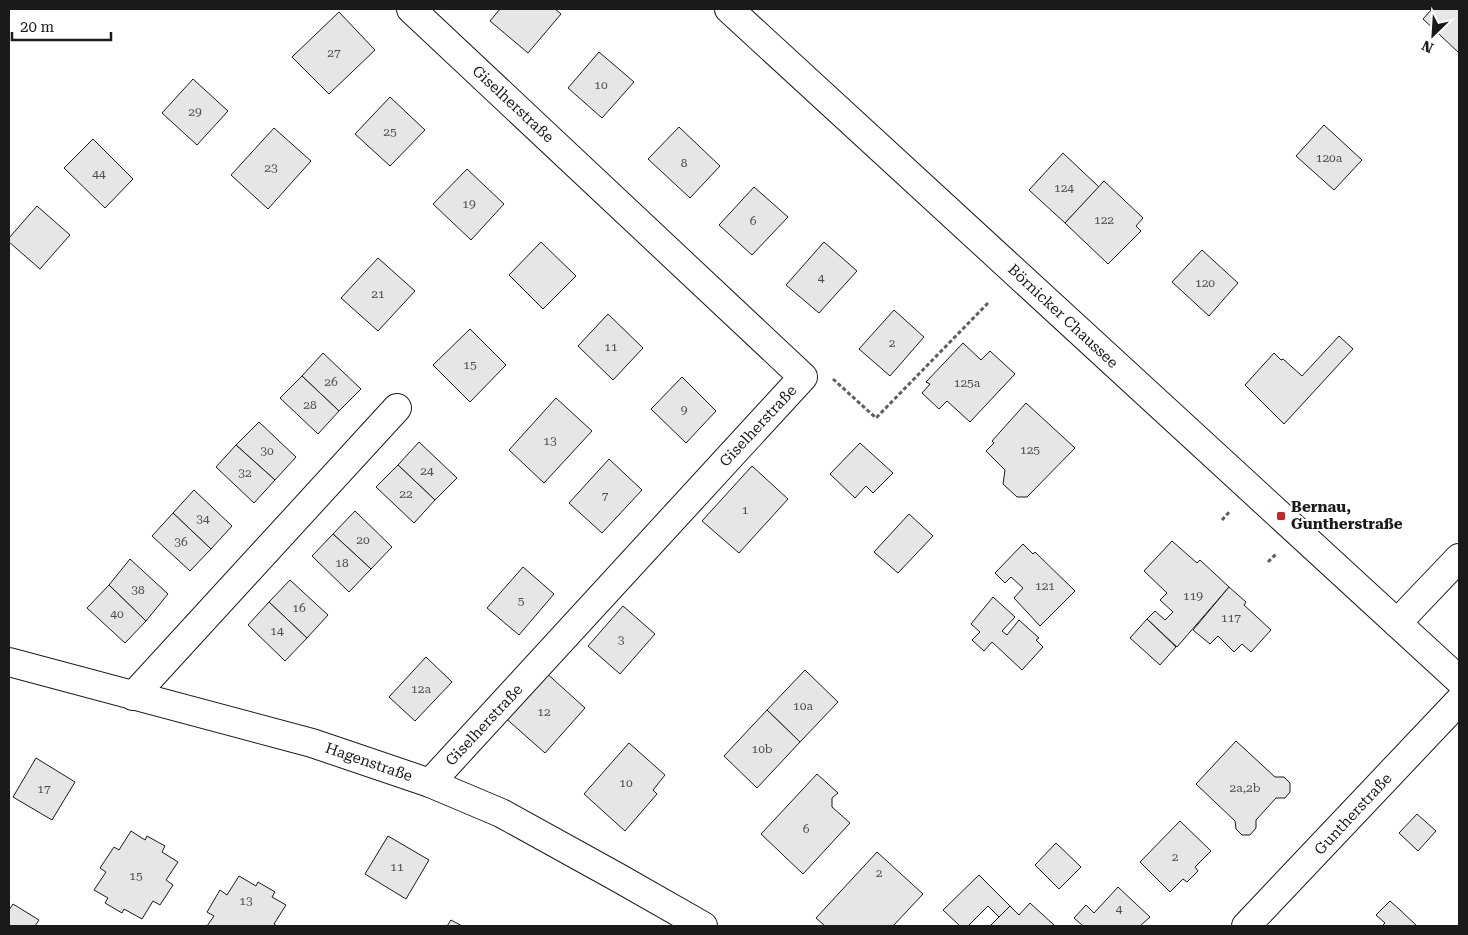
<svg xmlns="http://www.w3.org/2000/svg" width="1468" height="935" viewBox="0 0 1468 935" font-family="'Roboto Serif',serif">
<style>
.building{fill:#e6e6e6;stroke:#1a1a1a}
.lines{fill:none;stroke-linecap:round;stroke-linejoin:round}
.minor-casing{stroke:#1a1a1a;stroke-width:30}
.major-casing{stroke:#1a1a1a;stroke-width:30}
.path{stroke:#5f5f5f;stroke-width:3;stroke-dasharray:4 2.5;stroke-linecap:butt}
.minor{stroke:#fff;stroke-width:28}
.major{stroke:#fff;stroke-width:28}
.poi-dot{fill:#c62828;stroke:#fff;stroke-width:2}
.labels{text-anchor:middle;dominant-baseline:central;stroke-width:4;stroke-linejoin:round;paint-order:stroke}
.number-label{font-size:12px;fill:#4d4d4d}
.street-label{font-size:15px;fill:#1a1a1a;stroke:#fff}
.poi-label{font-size:15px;font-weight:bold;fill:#1a1a1a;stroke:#fff;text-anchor:start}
</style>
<rect width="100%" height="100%" fill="#fff"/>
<g class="building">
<path d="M500,9H555L561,14L528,53L490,21Z"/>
<path d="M1432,9H1459V53L1423,19Z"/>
<path d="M339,12L375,50L329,94L292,57Z"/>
<path d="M599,52L634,82L602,118L568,88Z"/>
<path d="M193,79L228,111L197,145L162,113Z"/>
<path d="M390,97L425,130L390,166L355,134Z"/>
<path d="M1324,125L1362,160L1334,190L1296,156Z"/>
<path d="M679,127L720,166L690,198L648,159Z"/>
<path d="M274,128L311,161L268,209L231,175Z"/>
<path d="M93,139L133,179L105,208L64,168Z"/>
<path d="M1063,153L1099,187L1065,223L1029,190Z"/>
<path d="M467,169L504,204L471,240L433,204Z"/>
<path d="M1104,181L1143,218L1136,226L1141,231L1108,264L1065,223Z"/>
<path d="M754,187L788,217L752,255L719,225Z"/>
<path d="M37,206L70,235L40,269L9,242V238Z"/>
<path d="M541,242L576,276L543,309L509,275Z"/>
<path d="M824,242L857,271L819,313L786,285Z"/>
<path d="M1202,250L1238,283L1209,316L1172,282Z"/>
<path d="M378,258L415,291L378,331L341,298Z"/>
<path d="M894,310L924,337L890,376L859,349Z"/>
<path d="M608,314L643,348L613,380L578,346Z"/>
<path d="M470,329L506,365L470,402L433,365Z"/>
<path d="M1339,336L1353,349L1284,424L1245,385L1274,353L1281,360L1283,359L1302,376Z"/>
<path d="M963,343L981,360L990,351L1015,374L970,422L947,401L939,409L922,393L930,384L926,382Z"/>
<path d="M323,353L361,389L339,411L302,376Z"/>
<path d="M302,376L339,411L318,434L280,398Z"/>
<path d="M682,377L716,411L686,443L651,409Z"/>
<path d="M556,398L592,431L544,483L509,450Z"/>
<path d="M1026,403L1075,448L1027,497H1017L1003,484L1005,470L986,451L994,443L992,441Z"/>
<path d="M259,422L296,457L275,480L236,445Z"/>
<path d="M419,442L457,478L435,500L398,465Z"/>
<path d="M860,443L893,473L873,493L866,486L855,498L830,474Z"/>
<path d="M236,445L275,480L254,503L216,467Z"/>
<path d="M609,459L642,490L602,533L569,503Z"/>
<path d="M398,465L435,500L414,523L376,487Z"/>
<path d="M752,466L788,499L739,553L702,521Z"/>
<path d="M194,490L232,526L211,549L173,513Z"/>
<path d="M355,511L392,547L371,569L333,534Z"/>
<path d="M173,513L211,549L190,571L152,536Z"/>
<path d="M909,514L933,536L898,573L874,552Z"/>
<path d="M333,534L371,569L349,592L312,556Z"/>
<path d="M1172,541L1197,563L1200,560L1229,587L1177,647L1147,619L1155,611L1165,620L1173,612L1160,600L1167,593L1144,571Z"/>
<path d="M1023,544L1033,554L1035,552L1075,591L1040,626L1014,598L1023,588L1011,577L1005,583L995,573Z"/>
<path d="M130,559L168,594L146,621L109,585Z"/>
<path d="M523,567L554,594L519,635L487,608Z"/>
<path d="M290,580L328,615L307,638L269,602Z"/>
<path d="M109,585L146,621L125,643L87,608Z"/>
<path d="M1229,587L1246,602L1244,605L1271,630L1251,652L1242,644L1234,652L1218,636L1210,644L1193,630Z"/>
<path d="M993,597L1015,617L1002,631L1007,635L1019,620L1039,638L1036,640L1043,647L1022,670L992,642L984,651L972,640L980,632L971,624Z"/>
<path d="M269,602L307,638L285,661L248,625Z"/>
<path d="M623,606L655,634L620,674L588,646Z"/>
<path d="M1147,619L1176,647L1160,665L1130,638Z"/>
<path d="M426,657L452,682L415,721L389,697Z"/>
<path d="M543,670L585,708L545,753L502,715Z"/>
<path d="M805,670L838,702L800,742L767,710Z"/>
<path d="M767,710L800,742L757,788L724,756Z"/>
<path d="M1236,741L1275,777H1284L1290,783V792L1285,798H1276L1256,820V828L1250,835H1242L1236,829L1235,821L1196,784Z"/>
<path d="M629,743L665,775L653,790L657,794L625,831L584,794Z"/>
<path d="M36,758L75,782L52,820L13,797Z"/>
<path d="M817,774L838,793L832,798V807L850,823L803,874L761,834Z"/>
<path d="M1417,814L1436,831L1418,851L1399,833Z"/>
<path d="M1180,821L1211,851L1195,867L1198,871L1187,882L1183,879L1170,892L1140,862Z"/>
<path d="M131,831L145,840L147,836L165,846L162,852L178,862L166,880L173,885L160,905L153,901L142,919L124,909L122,913L105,903L108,898L94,890L106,872L100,868L114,847L119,850Z"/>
<path d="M388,836L429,860L406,899L365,874Z"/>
<path d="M1056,843L1081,867L1059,889L1035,865Z"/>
<path d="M877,852L923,894L893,926H825L816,918Z"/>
<path d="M979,875L1010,906L999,917L988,906L968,926H960L943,910Z"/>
<path d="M239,876L256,886L258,882L275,892L272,897L286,905L274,924L277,926H207L214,916L207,912L220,890L227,895Z"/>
<path d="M1118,887L1150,917L1140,926H1081L1082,925L1074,918L1086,905L1094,913Z"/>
<path d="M1390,901L1399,909L1417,926H1382L1385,923L1376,915Z"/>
<path d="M1030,903L1054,925L1052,926H990L1010,906L1019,915Z"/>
<path d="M13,904L39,920L35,926H9V910Z"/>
<path d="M451,920L462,926H447Z"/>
</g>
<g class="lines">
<g class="minor-casing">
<g id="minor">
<path d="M411,9L803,377L430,783"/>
<path d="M1397,623L1459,558"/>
<path d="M9,662L312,743L430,783L501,813L617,877L703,926"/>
<path d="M133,696L397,408"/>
<path d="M1246,926L1459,701"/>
</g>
</g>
<g class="major-casing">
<path id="major" d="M729,9L1459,680"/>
</g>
<g class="path">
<path d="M833,379L876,418L988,303"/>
<path d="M1222,520L1230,511"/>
<path d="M1268,562L1276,554"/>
</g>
<use href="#minor" class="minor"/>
<use href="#major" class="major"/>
</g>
<rect class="poi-dot" x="1276" y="511" width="10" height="10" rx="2.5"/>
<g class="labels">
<g class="number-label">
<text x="334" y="53">27</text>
<text x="601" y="85">10</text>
<text x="195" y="112">29</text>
<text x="390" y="132">25</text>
<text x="1329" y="158">120a</text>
<text x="684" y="163">8</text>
<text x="271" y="168">23</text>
<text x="99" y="174">44</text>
<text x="1064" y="188">124</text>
<text x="469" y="204">19</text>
<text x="1104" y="220">122</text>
<text x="753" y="221">6</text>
<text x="821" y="278">4</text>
<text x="1205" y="283">120</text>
<text x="378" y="294">21</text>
<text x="892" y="343">2</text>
<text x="611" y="347">11</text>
<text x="470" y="365">15</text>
<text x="331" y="382">26</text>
<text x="967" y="383">125a</text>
<text x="310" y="405">28</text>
<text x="684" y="410">9</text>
<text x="550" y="441">13</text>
<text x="1030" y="450">125</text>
<text x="267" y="451">30</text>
<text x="427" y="471">24</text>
<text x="245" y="473">32</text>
<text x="406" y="494">22</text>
<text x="605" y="496">7</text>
<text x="745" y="510">1</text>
<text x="203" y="519">34</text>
<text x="363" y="540">20</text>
<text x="181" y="542">36</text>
<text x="342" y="563">18</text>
<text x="1045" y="586">121</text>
<text x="138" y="590">38</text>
<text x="1193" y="596">119</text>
<text x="521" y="601">5</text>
<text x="299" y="608">16</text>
<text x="117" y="614">40</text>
<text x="1231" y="618">117</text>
<text x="277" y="631">14</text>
<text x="621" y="640">3</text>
<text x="421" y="689">12a</text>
<text x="803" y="706">10a</text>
<text x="544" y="712">12</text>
<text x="762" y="749">10b</text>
<text x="626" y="783">10</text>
<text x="1245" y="788">2a,2b</text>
<text x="44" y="789">17</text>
<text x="806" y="829">6</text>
<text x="1175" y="857">2</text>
<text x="397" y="867">11</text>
<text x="879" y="873">2</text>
<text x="136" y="876">15</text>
<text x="246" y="901">13</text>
<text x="1119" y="909">4</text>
</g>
<g class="street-label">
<text transform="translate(513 104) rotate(43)">Giselherstraße</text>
<text transform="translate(1063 316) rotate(43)">Börnicker Chaussee</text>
<text transform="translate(758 426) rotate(-47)">Giselherstraße</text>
<text transform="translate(484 725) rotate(-47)">Giselherstraße</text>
<text transform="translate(369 762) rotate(19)">Hagenstraße</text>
<text transform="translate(1353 814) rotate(-47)">Guntherstraße</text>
</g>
<g class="poi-label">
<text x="1291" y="507">Bernau,<tspan x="1291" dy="17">Guntherstraße</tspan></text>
</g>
</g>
<rect width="1468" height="935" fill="none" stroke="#1a1a1a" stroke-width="20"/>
<g transform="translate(1433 35) rotate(205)" stroke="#ffffff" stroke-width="4" paint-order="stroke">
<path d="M0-4L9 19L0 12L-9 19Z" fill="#1a1a1a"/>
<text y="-8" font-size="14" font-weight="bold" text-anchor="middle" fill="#1a1a1a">N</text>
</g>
<path d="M12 32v8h99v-8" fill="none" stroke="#1a1a1a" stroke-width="2.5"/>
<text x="20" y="32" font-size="15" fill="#1a1a1a" stroke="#ffffff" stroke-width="4" paint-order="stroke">20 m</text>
</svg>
